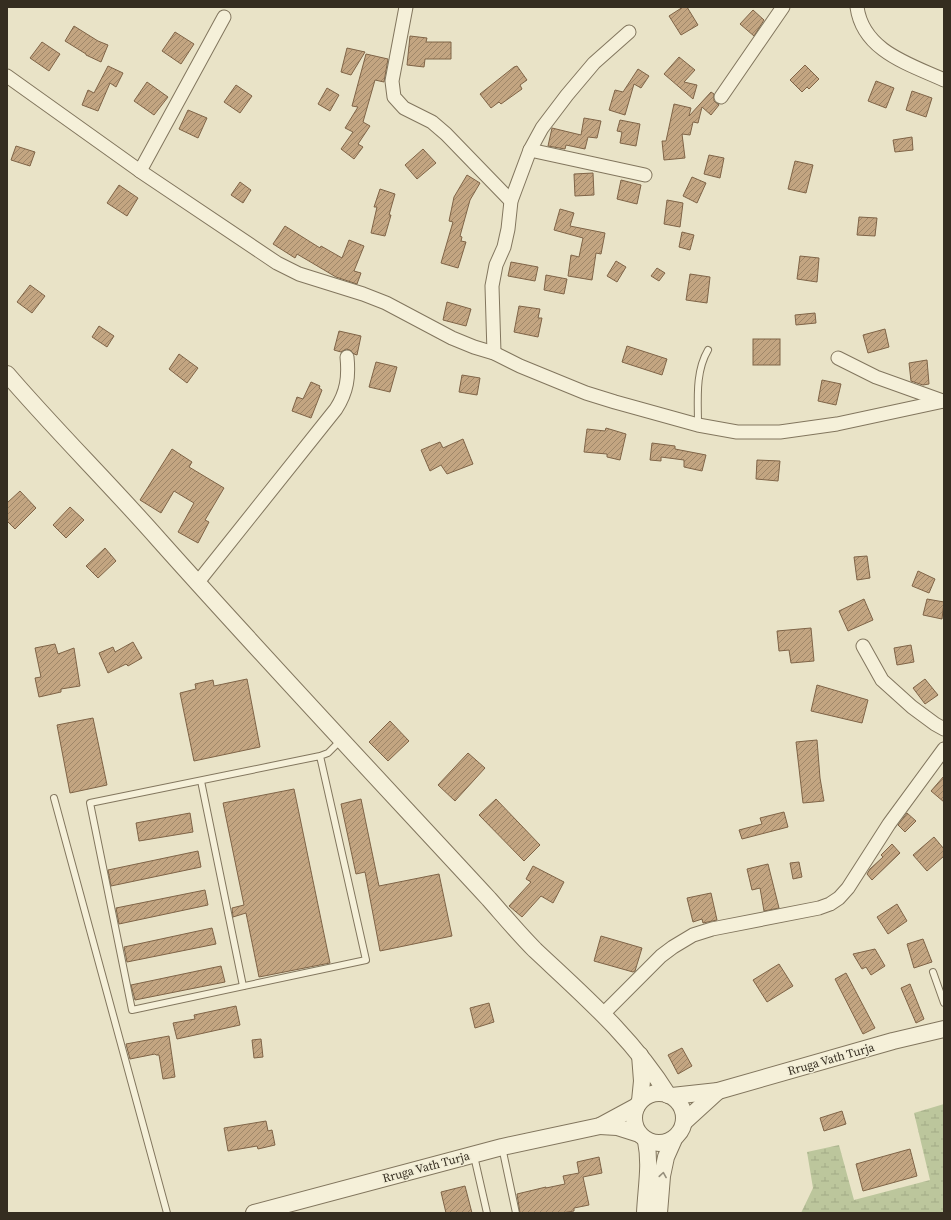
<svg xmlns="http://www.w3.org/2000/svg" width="951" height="1220" viewBox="0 0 951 1220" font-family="'Source Serif 4',serif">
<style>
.wetland{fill:url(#wetland-marsh)}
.building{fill:url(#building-hatch);stroke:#7f6447}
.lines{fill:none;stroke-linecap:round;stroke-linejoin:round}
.service-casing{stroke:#82765e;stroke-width:8}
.minor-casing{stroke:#82765e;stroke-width:15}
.tertiary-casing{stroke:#82765e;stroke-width:18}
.service{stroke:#f5f0d9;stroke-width:6}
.minor{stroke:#f5f0d9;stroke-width:13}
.tertiary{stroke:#f5f0d9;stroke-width:16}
.oneway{stroke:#958e7c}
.labels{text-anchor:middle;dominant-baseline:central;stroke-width:3;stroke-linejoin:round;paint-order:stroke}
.street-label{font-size:12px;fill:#352d20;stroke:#f1edd6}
</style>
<defs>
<pattern id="wetland-marsh" width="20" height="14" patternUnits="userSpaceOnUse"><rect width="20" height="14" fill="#bcc69c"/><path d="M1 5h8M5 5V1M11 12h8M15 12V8" fill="none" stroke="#a2aa86"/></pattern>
<pattern id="building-hatch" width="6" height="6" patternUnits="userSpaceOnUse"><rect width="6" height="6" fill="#c3a581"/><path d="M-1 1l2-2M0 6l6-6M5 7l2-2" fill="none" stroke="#9f8769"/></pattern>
</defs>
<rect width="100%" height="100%" fill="#e9e3c7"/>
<path class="wetland" d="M944,1104V1213H801L813,1188L807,1152L839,1145L854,1200L930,1180L914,1113Z"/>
<g class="building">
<path d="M683,7H687L698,25L681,35L669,16Z"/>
<path d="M753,10L764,20L754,36L740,24Z"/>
<path d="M74,26L98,41L108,45L101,62L86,55V54L65,41Z"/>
<path d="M175,32L194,44L181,64L162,51Z"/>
<path d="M410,36L427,38L426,42H451V59H425L424,67L407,65Z"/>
<path d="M42,42L60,54L49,71L30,58Z"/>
<path d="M347,48L365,52L351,75L341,72Z"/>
<path d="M366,54L388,59L384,82L375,80L363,122L370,126L358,144L363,147L354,159L341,149L353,132L345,128L358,107L352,106Z"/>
<path d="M679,57L695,70L684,82L697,85L693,99L664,74Z"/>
<path d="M805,65L819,79L809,89L807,87L802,92L790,80Z"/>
<path d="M108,66L123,73L116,87L110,83L98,111L82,105L88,90L94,93Z"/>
<path d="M517,66L527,80L520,85L522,89L501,104L499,102L491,108L480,94L514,67Z"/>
<path d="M638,69L649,76L641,88L634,84L625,115L609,110L615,90L623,92Z"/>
<path d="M876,81L894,88L886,108L868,101Z"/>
<path d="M147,82L168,97L154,115L134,101Z"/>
<path d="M236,85L252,96L240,113L224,102Z"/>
<path d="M327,88L339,95L330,111L318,104Z"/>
<path d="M912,91L932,98L926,117L906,110Z"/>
<path d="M711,92L714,94V101L719,105L711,115L702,107L698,123L693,122L690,135L682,134L685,158L664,160L662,141H666L674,104L691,108L689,116Z"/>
<path d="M188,110L207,118L198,138L179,129Z"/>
<path d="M584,118L601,121L597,138L588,137L585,149L566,145L565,149L548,146L552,128L581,135Z"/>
<path d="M620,120L640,124L636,146L620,143L622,132L617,131Z"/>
<path d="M912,137L913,150L895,152L893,140Z"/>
<path d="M16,146L35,152L30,166L11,160Z"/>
<path d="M423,149L436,163L417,179L405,165Z"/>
<path d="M709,155L724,158L720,178L704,174Z"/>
<path d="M795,161L813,165L806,193L788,189Z"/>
<path d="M593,173L594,195L575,196L574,174Z"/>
<path d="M467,175L480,183L470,200L460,236L462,237L461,241L466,242L458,268L441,263L453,222L449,221L454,197Z"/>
<path d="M692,177L706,183L697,203L683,196Z"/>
<path d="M621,180L641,185L637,204L617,199Z"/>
<path d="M240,182L251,190L243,203L231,195Z"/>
<path d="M119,185L138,198L127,216L107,203Z"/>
<path d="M380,189L395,194L389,215H391L385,236L371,233L377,207H374Z"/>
<path d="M667,200L683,203L680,227L664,224Z"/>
<path d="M560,209L574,213L570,226L605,233L601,254L596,253L592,280L568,276L571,255L579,257L583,238L554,230Z"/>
<path d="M859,217L877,218L875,236L857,235Z"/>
<path d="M285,226L320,248L321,246L342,258L349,240L364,246L354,271L361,273L357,284L336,277L297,254L295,258L273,244Z"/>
<path d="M682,232L694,235L690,250L679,247Z"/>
<path d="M800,256L819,258L817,282L797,279Z"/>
<path d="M616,261L626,267L617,282L607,276Z"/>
<path d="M511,262L538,267L535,281L508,276Z"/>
<path d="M657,268L665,273L659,281L651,276Z"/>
<path d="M690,274L710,277L707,303L686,300Z"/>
<path d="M546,275L567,279L564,294L544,290Z"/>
<path d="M30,285L45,296L32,313L17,302Z"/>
<path d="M447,302L471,309L466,326L443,320Z"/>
<path d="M519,306L540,309L538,318H542L538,337L514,332Z"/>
<path d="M815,313L816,323L796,325L795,315Z"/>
<path d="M99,326L114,336L107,347L92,337Z"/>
<path d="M885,329L889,347L868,353L863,335Z"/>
<path d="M339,331L361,336L357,355L354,354L350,350L346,349L341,352L334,350Z"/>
<rect x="753" y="339" width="27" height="26"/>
<path d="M627,346L667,359L662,375L622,362Z"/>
<path d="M179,354L198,368L187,383L169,369Z"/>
<path d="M927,360L929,384L923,385L911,381L909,363Z"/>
<path d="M376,362L397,367L390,392L369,387Z"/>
<path d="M462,375L480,378L477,395L459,392Z"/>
<path d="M822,380L841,384L836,405L818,401Z"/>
<path d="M311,382L320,386L319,388L322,390L311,418L292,411L297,397L303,399Z"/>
<path d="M606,428L626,434L620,460L607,457V454L584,452L587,429L605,431Z"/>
<path d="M463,439L473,464L447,474L441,465L430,471L421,450L440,442L443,448Z"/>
<path d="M652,443L675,446V449L706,455L702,471L684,467V460L661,457V461L650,460Z"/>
<path d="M172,449L192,462L189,467L224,488L205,520L209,522L198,543L178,532L194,503L174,491L161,513L140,500Z"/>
<path d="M757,460L780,461L778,481L756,479Z"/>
<path d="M20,491L36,508L15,529L7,521V503Z"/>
<path d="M70,507L84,520L66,538L53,525Z"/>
<path d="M105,548L116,561L98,578L86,566Z"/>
<path d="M867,556L870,578L857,580L854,557Z"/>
<path d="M918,571L935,579L929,593L912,586Z"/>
<path d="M864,599L873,620L848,631L839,611Z"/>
<path d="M927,599L944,602L942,619L923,615Z"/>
<path d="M811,628L814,661L791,663L789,650L779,651L777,631Z"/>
<path d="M133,642L142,658L128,666L126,664L108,673L99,653L113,647L115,652Z"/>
<path d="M55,644L58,654L74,648L80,686L61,689V692L39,697L35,678L41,677L35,648Z"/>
<path d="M911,645L914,662L897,665L894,648Z"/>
<path d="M247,679L260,747L194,761L180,693L196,689L195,684L213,680L214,686Z"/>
<path d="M925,679L938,695L925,704L913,688Z"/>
<path d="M817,685L868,700L862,723L811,711Z"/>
<path d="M93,718L107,785L70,793L57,725Z"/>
<path d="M390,721L409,741L388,761L369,742Z"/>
<path d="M817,740L820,778L824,801L803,803L796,742Z"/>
<path d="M468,753L485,768L455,801L438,785Z"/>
<path d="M944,776V802L931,791Z"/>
<path d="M294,789L330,963L259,977L246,913L233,917L232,908L244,905L223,803Z"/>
<path d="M361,799L379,886L439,874L452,936L380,951L365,872L356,874L341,804Z"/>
<path d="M496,799L540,845L524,861L479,815Z"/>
<path d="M784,812L788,827L742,839L739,830L762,824L760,818Z"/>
<path d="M190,813L193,832L139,841L136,823Z"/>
<path d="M907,813L916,821L905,832L898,825Z"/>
<path d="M934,837L944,849V856L927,871L913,855Z"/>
<path d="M892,844L900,853L872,880L867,874L870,869L883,857L881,855Z"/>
<path d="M198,851L201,867L111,886L108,870Z"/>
<path d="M799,862L802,877L793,879L790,863Z"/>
<path d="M768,864L779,908L764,911L760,888L752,890L747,869Z"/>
<path d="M533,866L564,882L553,903L541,896L522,917L509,906L531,882L526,879Z"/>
<path d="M205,890L208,905L119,924L116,908Z"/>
<path d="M711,893L717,920L703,923L702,919L693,922L687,898Z"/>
<path d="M897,904L907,921L888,934L877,917Z"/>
<path d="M212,928L216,944L127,962L124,947Z"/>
<path d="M601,936L642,948L635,971L633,972L594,961Z"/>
<path d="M923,939L932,962L914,968L907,944Z"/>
<path d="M875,949L885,966L871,975L866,967L862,969L853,954Z"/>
<path d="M779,964L793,986L767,1002L753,980Z"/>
<path d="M221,966L225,982L135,1000L131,985Z"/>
<path d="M846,973L875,1028L863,1034L835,979Z"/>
<path d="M910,984L924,1019L916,1023L901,988Z"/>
<path d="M489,1003L494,1022L475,1028L470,1008Z"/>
<path d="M236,1006L240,1025L177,1039L173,1023L195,1019L194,1015Z"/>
<path d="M169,1036L175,1077L163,1079L159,1055H156L155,1054L130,1059L126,1044Z"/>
<path d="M261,1039L263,1057L254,1058L252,1040Z"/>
<path d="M682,1048L692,1066L678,1074L668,1055Z"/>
<path d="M842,1111L846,1124L824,1131L820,1118Z"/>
<path d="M266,1121L268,1131L272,1130L275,1145L258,1149L257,1146L228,1151L224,1128Z"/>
<path d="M910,1149L917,1176L863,1191L856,1164Z"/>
<path d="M599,1157L602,1173L583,1177L589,1205L574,1208V1211L562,1213H520L517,1194L546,1187V1188L565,1184L563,1176L579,1173L577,1162Z"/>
<path d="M465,1186L472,1213H446L441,1192Z"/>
</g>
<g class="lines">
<g class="service-casing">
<g id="service">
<path d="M698,425C698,400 695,372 708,350"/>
<path d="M320,756L366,960L132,1010L90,803L320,756L328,753L341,740"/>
<path d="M201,781L243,986"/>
<path d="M54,798L167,1213"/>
<path d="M933,972L944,1003"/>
<path d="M502,1147L516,1213"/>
<path d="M474,1156L487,1213"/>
</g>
</g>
<g class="minor-casing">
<g id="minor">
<path d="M406,7L392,81L394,97L404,108L432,122L446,134L511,201"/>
<path d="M857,7C863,51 909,64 944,80"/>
<path d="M7,76L140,171L277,263L299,274L363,294L386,303L452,338L474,347L494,353L520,366L586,393L615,402L698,425L737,432H780L837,424L944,401"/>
<path d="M721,97L783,7"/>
<path d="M530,150L645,175"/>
<path d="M140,171L224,17"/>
<path d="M494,353L492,286L496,265L504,247L508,229L511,201L530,150L542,128L567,95L594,63L629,32"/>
<path d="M838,358L876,377L943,401"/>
<path d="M198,582L336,409C347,392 349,377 347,357"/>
<path d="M863,646L882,680L912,707L935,724L944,729"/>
<path d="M603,1014L661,956L673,947L693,935L712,929L819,908L830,904L839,898L848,888L889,824L944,749"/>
</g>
</g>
<g class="tertiary-casing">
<g id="tertiary">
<path d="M7,374C56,431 110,484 160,541C268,662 379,780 489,899C504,916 519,934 535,950C583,995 633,1038 668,1095"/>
<path d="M640,1055L642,1081L640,1101"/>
<circle cx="659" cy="1118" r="25"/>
<path d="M672,1096L718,1091L893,1041L944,1029"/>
<path d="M684,1122L718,1091"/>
<path d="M600,1126L617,1127L639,1134"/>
<path d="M254,1213L502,1147L600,1126L637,1106"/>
<path d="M645,1213C646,1189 651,1165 646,1141"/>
<path d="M659,1213L662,1176L666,1157L674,1139"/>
</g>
</g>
<use href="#service" class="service"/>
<use href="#minor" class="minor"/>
<use href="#tertiary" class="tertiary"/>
</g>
<defs><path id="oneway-chevron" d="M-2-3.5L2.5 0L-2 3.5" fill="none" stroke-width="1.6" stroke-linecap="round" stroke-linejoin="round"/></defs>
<use class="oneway" href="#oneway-chevron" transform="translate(663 1175) rotate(-81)"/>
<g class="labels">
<g class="street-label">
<text transform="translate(831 1059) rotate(-16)">Rruga Vath Turja</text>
<text transform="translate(426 1167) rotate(-15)">Rruga Vath Turja</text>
</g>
</g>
<rect width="951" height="1220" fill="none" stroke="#352d20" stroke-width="16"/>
</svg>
